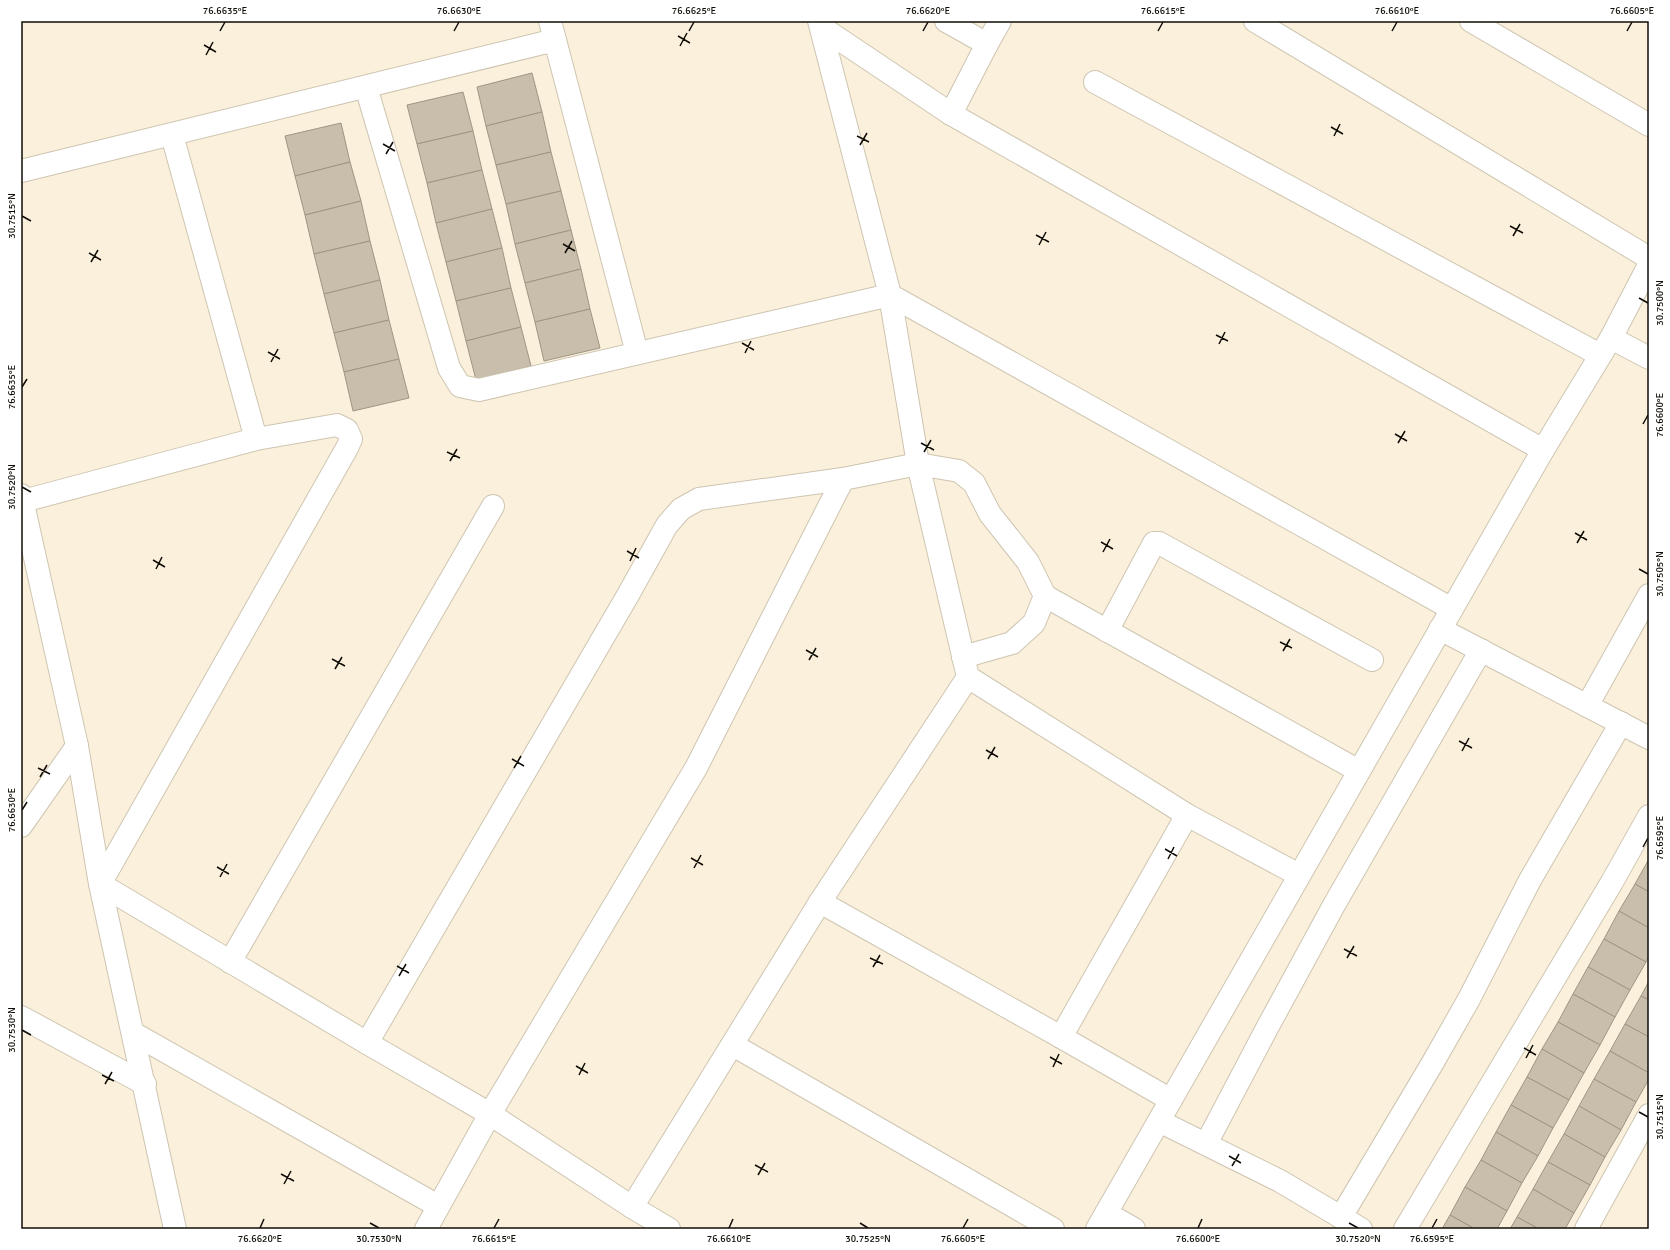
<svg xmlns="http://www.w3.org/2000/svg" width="1670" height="1250" viewBox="0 0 1670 1250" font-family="Signika,sans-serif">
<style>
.building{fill:#c8beab;stroke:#9e9582}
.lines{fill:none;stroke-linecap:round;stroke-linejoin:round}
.minor-casing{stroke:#cec5b1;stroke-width:24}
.minor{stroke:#fff;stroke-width:22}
.ticks{fill:none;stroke:#100d06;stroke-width:1.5}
.neatline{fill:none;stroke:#100d06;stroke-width:1.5}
.ticks-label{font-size:10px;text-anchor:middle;fill:#100d06}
</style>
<rect width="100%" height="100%" fill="#faf0dc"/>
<g class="building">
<path d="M532,73L542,112L486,126L477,87Z"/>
<path d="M463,92L473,131L417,144L407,105Z"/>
<path d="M542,112L551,152L496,165L486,126Z"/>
<path d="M341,123L350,162L295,176L285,136Z"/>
<path d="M473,131L482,170L427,183L417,144Z"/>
<path d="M551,152L561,191L506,204L496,165Z"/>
<path d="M350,162L361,201L305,215L295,176Z"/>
<path d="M482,170L492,209L436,223L427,183Z"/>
<path d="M561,191L571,230L515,244L506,204Z"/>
<path d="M361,201L370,241L314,254L305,215Z"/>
<path d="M492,209L502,248L446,262L436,223Z"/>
<path d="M571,230L581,269L525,283L515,244Z"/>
<path d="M370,241L380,280L324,294L314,254Z"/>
<path d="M502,248L511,288L456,301L446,262Z"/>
<path d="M581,269L590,309L535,322L525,283Z"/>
<path d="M380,280L389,320L334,333L324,294Z"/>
<path d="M511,288L521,327L466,341L456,301Z"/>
<path d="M590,309L600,348L544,361L535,322Z"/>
<path d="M389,320L399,359L344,372L334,333Z"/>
<path d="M521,327L531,366L476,380L466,341Z"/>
<path d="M399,359L409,398L353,411L344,372Z"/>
<path d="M1649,859V892L1635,884Z"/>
<path d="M1635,884L1649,892V928L1619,911Z"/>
<path d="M1619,911L1649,928V956L1646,962L1604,939Z"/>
<path d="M1604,939L1646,962L1630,990L1588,967Z"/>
<path d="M1588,967L1630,990L1615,1017L1573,994Z"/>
<path d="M1649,981V1000L1641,996Z"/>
<path d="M1573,994L1615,1017L1600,1045L1558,1022Z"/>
<path d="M1641,996L1649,1000V1037L1625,1024Z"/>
<path d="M1558,1022L1600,1045L1584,1073L1542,1049Z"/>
<path d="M1625,1024L1649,1037V1073L1610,1051Z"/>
<path d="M1542,1049L1584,1073L1569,1100L1527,1077Z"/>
<path d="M1610,1051L1649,1073V1079L1636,1102L1594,1079Z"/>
<path d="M1527,1077L1569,1100L1553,1128L1511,1105Z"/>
<path d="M1594,1079L1636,1102L1621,1130L1579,1106Z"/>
<path d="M1511,1105L1553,1128L1538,1156L1496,1132Z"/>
<path d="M1579,1106L1621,1130L1605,1157L1564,1134Z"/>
<path d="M1496,1132L1538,1156L1522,1183L1481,1160Z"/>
<path d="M1564,1134L1605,1157L1590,1185L1548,1162Z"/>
<path d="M1481,1160L1522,1183L1507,1211L1465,1187Z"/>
<path d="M1548,1162L1590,1185L1574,1213L1533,1189Z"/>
<path d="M1465,1187L1507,1211L1497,1229H1475L1450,1215Z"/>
<path d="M1533,1189L1574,1213L1565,1229H1539L1517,1217Z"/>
<path d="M1450,1215L1475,1229H1442Z"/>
<path d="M1517,1217L1539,1229H1510Z"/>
</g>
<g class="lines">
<g class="minor-casing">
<g id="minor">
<path d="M819,21L890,295L918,464L968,677L1187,815L1061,1037L820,902L968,677"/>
<path d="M946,21L987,44L1000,21"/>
<path d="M1255,21L1649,258"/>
<path d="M1471,21L1649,125"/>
<path d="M821,27L951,114L1543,450"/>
<path d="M555,40L637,353"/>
<path d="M1095,82L1600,355"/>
<path d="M366,87L449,368L460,386L479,390L890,295L1452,609"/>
<path d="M951,114L987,44"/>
<path d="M21,171L555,40L550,21"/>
<path d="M1611,338L1649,358"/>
<path d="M256,439L337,425L347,430L351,439L347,448L100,884L367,1043L490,1114L632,1207L820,902"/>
<path d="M21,495L77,746L100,884L175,1229"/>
<path d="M21,504L23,501L256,439L172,135"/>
<path d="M1045,596L1359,771"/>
<path d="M1440,629L1649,738"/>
<path d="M1107,631L1154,543H1159L1372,660"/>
<path d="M1587,706L1649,595"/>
<path d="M1187,815L1299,875"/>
<path d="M21,826L77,746"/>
<path d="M230,962L493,506"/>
<path d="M21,1017L145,1084"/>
<path d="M133,1033L438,1206"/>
<path d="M1061,1037L1171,1100"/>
<path d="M367,1043L628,595L667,525L681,509L699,499L843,479L918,464L959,471L974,483L990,514L1028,562L1045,596L1034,623L1012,643L963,657"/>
<path d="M733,1045L1053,1229"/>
<path d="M1159,1121L1280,1181L1361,1229"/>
<path d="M1206,1144L1266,1030L1334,905L1481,650"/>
<path d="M632,1207L669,1229"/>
<path d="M1106,1213L1134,1229"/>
<path d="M1341,1217L1432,1064L1469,999L1530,880L1621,723"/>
<path d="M426,1229L490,1114L696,768L843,479"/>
<path d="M1097,1229L1543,450L1611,338L1649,265"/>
<path d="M1405,1229L1612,882L1649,816"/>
<path d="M1586,1229L1649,1115"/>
</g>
</g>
<use href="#minor" class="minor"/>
</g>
<path class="ticks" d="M220,31L225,22M454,31L459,22M689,31L694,22M923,31L928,22M1158,31L1163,22M1392,31L1397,22M1627,31L1632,22M678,36L690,43M204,45L216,52M680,46L687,33M206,55L213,42M1331,127L1343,134M857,136L869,142M1334,136L1340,124M383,144L395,151M860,145L867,133M386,154L393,142M22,216L31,221M1510,226L1523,233M1036,235L1049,242M1513,236L1520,224M563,244L575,251M1039,245L1046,232M89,253L101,260M565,253L572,241M91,262L98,250M1639,298L1648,303M1216,335L1228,341M742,343L754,350M1219,344L1225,332M268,352L280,359M745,353L751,341M271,362L278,349M22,387L27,379M1643,424L1648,415M1395,434L1407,441M921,443L934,450M1398,443L1405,431M447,452L460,458M924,452L931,440M450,461L457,449M22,487L31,492M1575,533L1587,540M1101,542L1113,549M1577,543L1584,531M627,551L639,558M1103,552L1110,539M153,560L165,567M630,561L636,548M156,569L162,557M1639,569L1648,574M1280,642L1292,648M806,650L818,657M1283,651L1290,639M332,659L345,666M809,660L816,648M335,669L342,657M1459,741L1472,748M986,750L998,757M1462,751L1469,738M512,759L524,766M988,759L995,747M38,768L50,774M514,768L521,756M40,777L47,765M22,810L27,802M1643,847L1648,838M1165,849L1177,856M691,858L703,865M1168,859L1174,847M217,867L229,874M694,868L701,855M220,877L227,864M1344,949L1357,956M870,958L883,964M1347,958L1354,946M397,966L409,973M873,967L880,955M399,976L406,964M22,1030L31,1035M1524,1048L1536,1055M1050,1057L1062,1064M1526,1058L1533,1045M576,1066L588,1073M1053,1067L1059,1054M102,1075L114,1081M579,1075L585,1063M105,1084L112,1072M1639,1112L1648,1117M1229,1156L1241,1163M755,1165L768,1172M1232,1166L1239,1154M281,1174L294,1181M758,1175L765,1163M284,1184L291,1171M370,1223L379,1228M860,1223L868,1228M1349,1223L1358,1228M260,1228L264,1219M494,1228L499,1219M729,1228L733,1219M963,1228L968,1219M1198,1228L1202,1219M1432,1228L1437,1219"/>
<rect width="1670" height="1250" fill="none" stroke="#ffffff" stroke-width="44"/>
<rect x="22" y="22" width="1626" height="1206" class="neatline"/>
<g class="ticks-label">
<text x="225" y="14">76.6635°E</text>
<text x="459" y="14">76.6630°E</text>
<text x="694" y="14">76.6625°E</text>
<text x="928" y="14">76.6620°E</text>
<text x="1163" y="14">76.6615°E</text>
<text x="1397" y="14">76.6610°E</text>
<text x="1632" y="14">76.6605°E</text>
<text transform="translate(11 216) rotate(-90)" y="4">30.7515°N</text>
<text transform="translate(1659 303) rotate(-90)" y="4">30.7500°N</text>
<text transform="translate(11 387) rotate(-90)" y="4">76.6635°E</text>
<text transform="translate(1659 415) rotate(-90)" y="4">76.6600°E</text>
<text transform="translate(11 487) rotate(-90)" y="4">30.7520°N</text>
<text transform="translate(1659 574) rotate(-90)" y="4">30.7505°N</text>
<text transform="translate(11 810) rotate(-90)" y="4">76.6630°E</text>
<text transform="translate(1659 838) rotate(-90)" y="4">76.6595°E</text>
<text transform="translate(11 1030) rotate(-90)" y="4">30.7530°N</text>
<text transform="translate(1659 1117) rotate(-90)" y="4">30.7515°N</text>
<text x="260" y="1242">76.6620°E</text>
<text x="379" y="1242">30.7530°N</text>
<text x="494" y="1242">76.6615°E</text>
<text x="729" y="1242">76.6610°E</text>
<text x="868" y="1242">30.7525°N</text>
<text x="963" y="1242">76.6605°E</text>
<text x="1198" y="1242">76.6600°E</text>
<text x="1358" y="1242">30.7520°N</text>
<text x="1432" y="1242">76.6595°E</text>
</g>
</svg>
